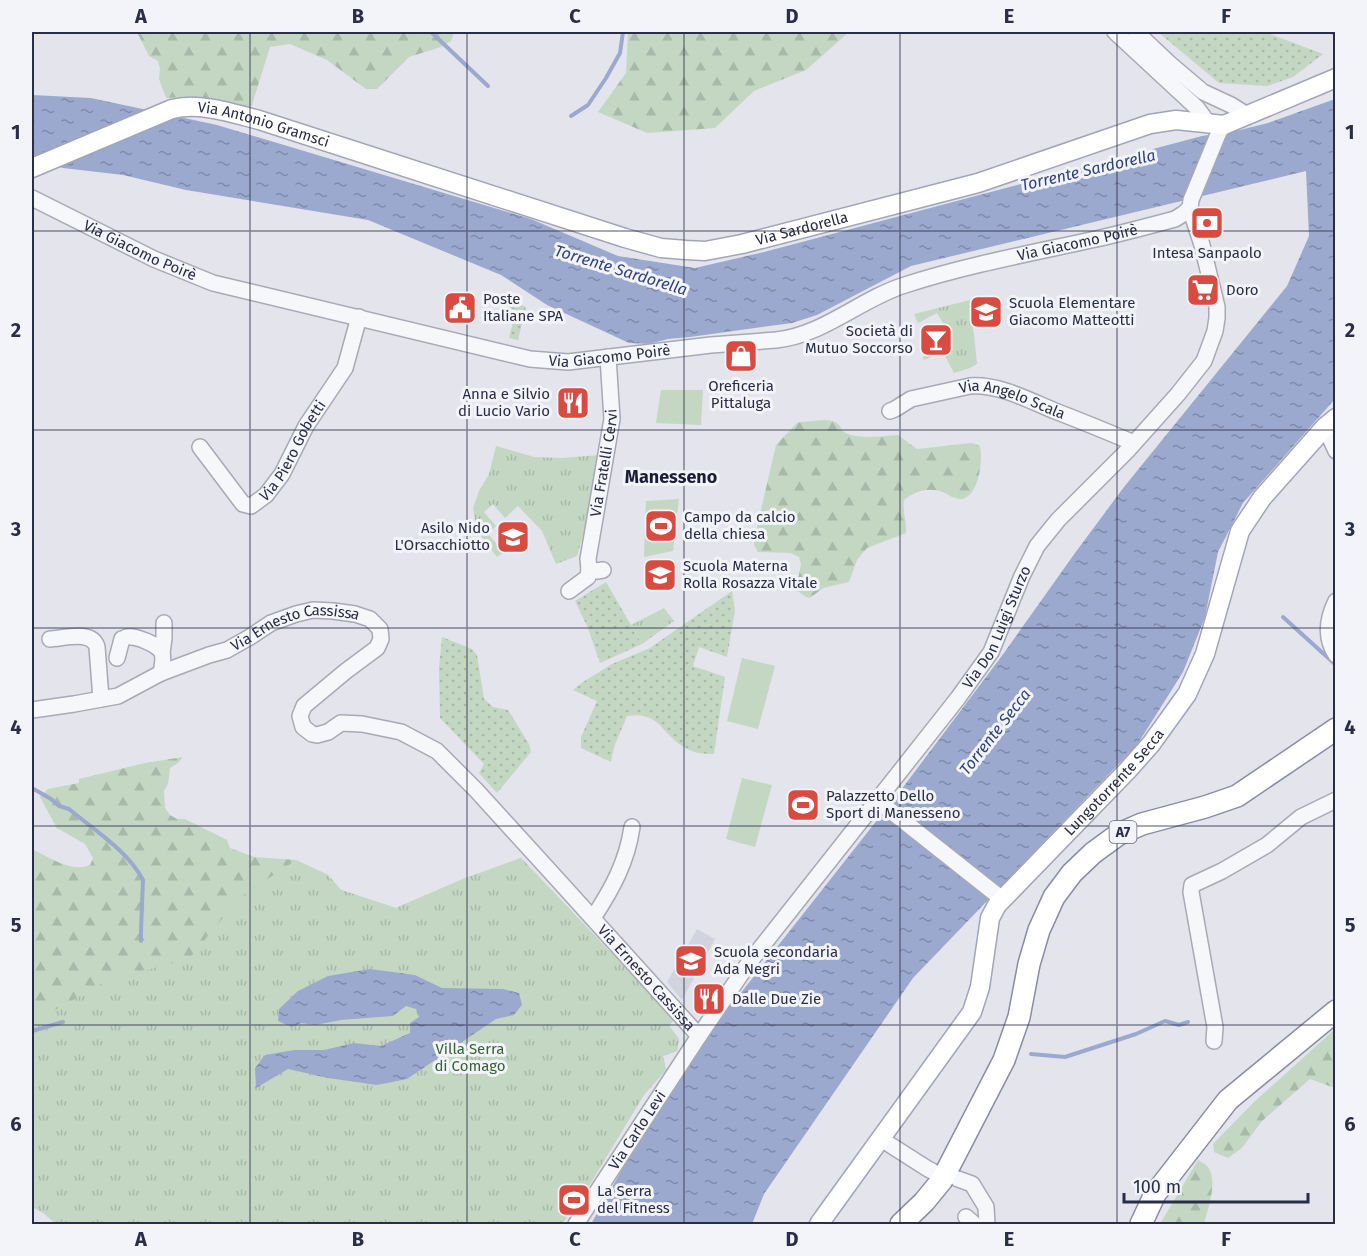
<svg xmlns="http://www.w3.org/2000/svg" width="1367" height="1256" viewBox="0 0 1367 1256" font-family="'Fira Sans',sans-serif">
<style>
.built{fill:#d1d3de}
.grass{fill:url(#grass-dots)}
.forest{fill:url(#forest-firs)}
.park{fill:url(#park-tufts)}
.pitch{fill:#c4d7c3}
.water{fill:url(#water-ripples)}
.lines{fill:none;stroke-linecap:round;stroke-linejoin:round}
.stream{stroke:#9ca9cf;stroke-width:4}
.minor-casing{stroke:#a7a9b7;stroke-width:18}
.major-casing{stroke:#a1a5b9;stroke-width:21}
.highway-casing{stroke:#898da4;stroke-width:24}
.minor{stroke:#f6f7fa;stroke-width:15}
.major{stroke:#fff;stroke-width:18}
.highway{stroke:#fff;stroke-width:21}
.grid{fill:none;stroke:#292d46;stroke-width:1.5;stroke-opacity:0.55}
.labels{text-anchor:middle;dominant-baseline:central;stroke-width:6;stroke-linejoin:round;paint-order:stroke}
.shield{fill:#f3f4f9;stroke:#66697c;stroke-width:1.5}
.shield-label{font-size:14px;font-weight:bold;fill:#292d46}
.street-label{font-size:15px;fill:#292d46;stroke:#f3f4f9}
.poi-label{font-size:15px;fill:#292d46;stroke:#f3f4f9;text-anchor:start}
.park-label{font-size:15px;fill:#356337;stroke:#f3f4f9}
.water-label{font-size:16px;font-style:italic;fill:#2f417e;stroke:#f3f4f9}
.quarter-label{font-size:18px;font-weight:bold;fill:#1b1e37;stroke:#f3f4f9}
.neatline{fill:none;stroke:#292d46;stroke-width:2}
.grid-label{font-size:20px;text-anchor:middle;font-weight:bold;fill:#292d46}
</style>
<defs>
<pattern id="grass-dots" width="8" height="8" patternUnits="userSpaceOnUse" patternTransform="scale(1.5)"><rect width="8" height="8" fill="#c4d7c3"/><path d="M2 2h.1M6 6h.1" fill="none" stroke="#a8b9a9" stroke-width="1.8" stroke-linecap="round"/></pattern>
<pattern id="forest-firs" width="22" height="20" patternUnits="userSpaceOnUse" patternTransform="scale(1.5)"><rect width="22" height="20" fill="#c4d7c3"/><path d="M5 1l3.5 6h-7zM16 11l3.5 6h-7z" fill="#a8b9a9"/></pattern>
<pattern id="park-tufts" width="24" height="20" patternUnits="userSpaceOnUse" patternTransform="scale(1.5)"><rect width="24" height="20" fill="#c4d7c3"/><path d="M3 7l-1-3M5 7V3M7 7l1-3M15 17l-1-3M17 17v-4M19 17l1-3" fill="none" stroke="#a8b9a9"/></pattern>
<pattern id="water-ripples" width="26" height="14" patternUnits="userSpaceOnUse" patternTransform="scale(1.5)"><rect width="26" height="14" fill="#9ca9cf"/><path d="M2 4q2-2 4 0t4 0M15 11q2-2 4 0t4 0" fill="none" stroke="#7f8aaa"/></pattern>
</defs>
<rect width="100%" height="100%" fill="#e3e4ec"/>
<path class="built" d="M697,929L715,939L682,1000L667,982Z"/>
<g class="grass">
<path d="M1158,32H1265L1323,54L1293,77L1267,86L1219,83Z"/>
<path d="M510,300L526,307L518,340L509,338L516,310L509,308Z"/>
<path d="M606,582L642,644L600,663L588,628L575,601Z"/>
<path d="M732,591L735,610L727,657L699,647L693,666L725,677L714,754C702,754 692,753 682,746C660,731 659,711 627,716L614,747L611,762L581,748V737L597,701L573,690L583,682L612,664L650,648Z"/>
<path d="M442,637L472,649L477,655L484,699L493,707L508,710L529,744L531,752L497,793L479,773L484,764L440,718L439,668Z"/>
</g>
<g class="forest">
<path d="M137,32H454L451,41L441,47L409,57L377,89H366L327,60L290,44L270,47L252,105L243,110L188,97L166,98L159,79L160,69L158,61L149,56Z"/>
<path d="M628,32H849L806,70L754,91L715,128L647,133L598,112L626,73Z"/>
<path d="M824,420C829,420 835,421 838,424C842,428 840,428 844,432C856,440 884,436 898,435L917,449L972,443L980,446C983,460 979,497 961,499C954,499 949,495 943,492C929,487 915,491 904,500C902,512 907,521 906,533L867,548L857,560L849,582L823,588L810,598L806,597L796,590L801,564L799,557L791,553L758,552L754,545V540L776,445L797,423L801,422Z"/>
<path d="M183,757L178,763L170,768L168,784L164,791L165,808L170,815L177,819H185L227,840L230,848L254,857L296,860L328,875L341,890L396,908L463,879L521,858L674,1019L669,1026L679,1039L677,1051L663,1056L666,1070L32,1061V849C49,857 71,873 90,865L93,858L85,844L57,828L53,821L40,797L48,789L79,783V779L145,763Z"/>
<path d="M1335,1029V1088L1310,1079L1262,1121L1242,1148L1228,1158L1214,1152L1213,1144L1253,1103Z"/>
<path d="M1198,1160C1201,1162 1204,1163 1207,1166C1219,1179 1208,1208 1204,1224H1160Z"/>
</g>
<g class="park">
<path d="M974,299L972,305L974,313L970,314L974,334L977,364L970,368L954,373L943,352L924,360L923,357L943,345L936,333L946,328L937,313L918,323L914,314Z"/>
<path d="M496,446L534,457L562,458L600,455L584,532L577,556L556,564L542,531L518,506L505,518L493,504L484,512L496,526L488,534L504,552L497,557L477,531L473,508L479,491L489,474Z"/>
<path d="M664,608L674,621L642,644L631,625Z"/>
<path d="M521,858L674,1019L669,1026L679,1039L677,1051L663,1056L666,1070L644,1095L586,1191L562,1224H56L43,1213L32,1207V1023L108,980L189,959L239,898L296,860L328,875L341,890L396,908L463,879Z"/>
</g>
<g class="pitch">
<path d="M661,390H703L701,425L656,423Z"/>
<path d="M679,499L673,551L644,557L646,501Z"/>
<path d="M742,658L775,666L758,729L727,721Z"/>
<path d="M742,778L772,785L755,847L726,839Z"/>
</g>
<g class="water">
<path d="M32,95L91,98L217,125L531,219L618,256L695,268L764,252L1202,136L1240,130L1268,123L1335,99V399L1243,503L1218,552L1205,617L1183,672L1137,745L913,978L764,1194L752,1224H591L661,1101L703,1037L740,994L904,786L1004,653L1075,553L1124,487L1287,286L1309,236L1306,171L911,266L817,315L792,323L690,337L668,339L649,344L629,343L547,305L501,275L368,220L186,190L123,175L63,168L32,159Z"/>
<path d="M370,969L415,975L442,988L503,989L519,993L522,1005L514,1015L496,1019L407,1079L377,1085L328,1078L288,1069L256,1088L255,1068L265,1055L294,1050H324L354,1043L381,1046L410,1033V1023L419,1017L416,1009L406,1006L393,1016L341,1020L315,1025L301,1023L292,1027L278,1021L279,1009L298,991L328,976Z"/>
</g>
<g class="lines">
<g class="stream">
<path d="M431,32L488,86"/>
<path d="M1330,32L1336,33"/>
<path d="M571,116L588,105L606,78L620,53L623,32"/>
<path d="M1283,617L1336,665"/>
<path d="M32,788L51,799L59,806L69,809C94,830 128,851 143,880L141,930V941"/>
<path d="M32,1031L63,1022"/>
<path d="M1031,1054L1065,1057L1136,1034L1165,1021L1179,1025L1188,1022"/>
</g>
<g class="minor-casing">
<g id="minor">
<path d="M1115,32L1197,108L1208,123"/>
<path d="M1136,32L1170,64L1203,92L1231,105L1247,115"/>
<path id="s1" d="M32,198L154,259L213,283L530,359L568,362L711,345L776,340C824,335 860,299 905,285C967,265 1032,253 1096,239C1123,233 1149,226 1175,219L1183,214L1190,208"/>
<path id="s2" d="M890,411L895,409L911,399L970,386C999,384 1028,400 1055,411C1081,421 1108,432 1134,443"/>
<path d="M1325,427L1336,451"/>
<path id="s3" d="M200,447L243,504L251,506L266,495L282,474L306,426L345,368L359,317"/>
<path id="s4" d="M603,570L597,571L589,569L588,559L612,419L608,357"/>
<path d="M569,591L588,577L589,569"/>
<path d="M1336,601C1327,619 1325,638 1336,655"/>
<path d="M50,639C65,638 92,630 97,647L101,699"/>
<path d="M162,653L164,638V623"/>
<path d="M117,658L122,639C124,639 125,637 127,637C134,635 160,645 162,653C164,658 162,668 161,673"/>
<path id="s5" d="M32,710L74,704L118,696L161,673L209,655L227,650L250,637L271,623L296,614L313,610L333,611L355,614L370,619L380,629L381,639L377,648L346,671L304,706L300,716L303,727L312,734L317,735L328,732L341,723L362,724L401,732L437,751L476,790L558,880L699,1036"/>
<path d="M882,804L1002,899"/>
<path d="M593,918C612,889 627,862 632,827"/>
<path d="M1214,1041L1215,1027L1191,892L1192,885L1222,871L1267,845L1301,817L1336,800"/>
<path d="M881,1139L928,1169L932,1171"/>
<path d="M958,1179L972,1184L986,1207L987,1224"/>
<path d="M966,1217L974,1224"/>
<path id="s6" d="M576,1224L699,1036L748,964L958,698L991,652L1022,576L1037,546L1058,520L1127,451L1178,394L1204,361L1215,331L1217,318V307L1202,245L1190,208L1191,200L1219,132L1224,125"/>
</g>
</g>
<g class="major-casing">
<g id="major">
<path id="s7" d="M32,168L172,109C199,102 232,113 259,120L625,238L661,248L686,250L705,251L742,244L978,183L1150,124L1176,120L1224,125L1336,78"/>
<path id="s8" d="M819,1224L972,1012L980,987L990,918L997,905L1127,771L1151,744L1187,694L1205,654L1240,531L1262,498L1325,427L1336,418"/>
</g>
</g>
<g class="highway-casing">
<g id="highway">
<path d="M901,1224L924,1202L942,1180L1004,1060L1019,1017L1029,964L1039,930L1054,897L1072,873L1093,853L1119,834L1142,824L1205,807L1237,796L1336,729"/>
<path d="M1141,1224L1155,1194L1228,1100L1336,1011"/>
</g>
</g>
<use href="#minor" class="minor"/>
<use href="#major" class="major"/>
<use href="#highway" class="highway"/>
</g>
<path class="grid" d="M250,32V1224M467,32V1224M684,32V1224M900,32V1224M1117,32V1224M32,231H1336M32,430H1336M32,628H1336M32,826H1336M32,1025H1336"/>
<defs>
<g id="bank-square" transform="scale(1.725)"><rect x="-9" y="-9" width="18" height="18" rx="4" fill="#d94b40" stroke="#f3f4f9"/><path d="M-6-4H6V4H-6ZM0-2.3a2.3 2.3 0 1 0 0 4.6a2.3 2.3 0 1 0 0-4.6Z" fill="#fff"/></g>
<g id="supermarket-square" transform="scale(1.725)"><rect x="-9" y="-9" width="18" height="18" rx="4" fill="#d94b40" stroke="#f3f4f9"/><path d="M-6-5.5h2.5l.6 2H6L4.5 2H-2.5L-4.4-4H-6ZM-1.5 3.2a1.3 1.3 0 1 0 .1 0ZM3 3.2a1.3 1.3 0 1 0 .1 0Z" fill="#fff"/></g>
<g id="civic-square" transform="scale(1.725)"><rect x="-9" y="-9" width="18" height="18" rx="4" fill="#d94b40" stroke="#f3f4f9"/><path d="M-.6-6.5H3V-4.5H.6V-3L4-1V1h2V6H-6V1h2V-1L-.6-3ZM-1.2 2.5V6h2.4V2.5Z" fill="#fff"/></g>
<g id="school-square" transform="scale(1.725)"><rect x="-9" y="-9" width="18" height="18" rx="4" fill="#d94b40" stroke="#f3f4f9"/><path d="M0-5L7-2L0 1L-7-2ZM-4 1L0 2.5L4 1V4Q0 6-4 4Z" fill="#fff"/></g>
<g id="bar-square" transform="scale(1.725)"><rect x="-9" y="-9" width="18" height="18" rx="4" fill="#d94b40" stroke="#f3f4f9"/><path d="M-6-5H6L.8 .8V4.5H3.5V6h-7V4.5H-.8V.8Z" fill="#fff"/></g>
<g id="shop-square" transform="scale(1.725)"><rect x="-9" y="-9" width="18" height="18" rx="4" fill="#d94b40" stroke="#f3f4f9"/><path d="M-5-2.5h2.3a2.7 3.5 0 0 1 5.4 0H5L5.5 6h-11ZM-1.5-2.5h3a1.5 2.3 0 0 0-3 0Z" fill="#fff"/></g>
<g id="restaurant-square" transform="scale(1.725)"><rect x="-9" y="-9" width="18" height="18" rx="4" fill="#d94b40" stroke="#f3f4f9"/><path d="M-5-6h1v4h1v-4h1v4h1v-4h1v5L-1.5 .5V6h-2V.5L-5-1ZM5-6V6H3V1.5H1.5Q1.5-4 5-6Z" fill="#fff"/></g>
<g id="stadium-square" transform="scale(1.725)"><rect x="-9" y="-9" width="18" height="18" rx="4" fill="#d94b40" stroke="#f3f4f9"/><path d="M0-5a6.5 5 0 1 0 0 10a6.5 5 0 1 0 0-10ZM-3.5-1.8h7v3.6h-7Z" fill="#fff"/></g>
</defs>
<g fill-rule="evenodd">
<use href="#bank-square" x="1207" y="223"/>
<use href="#supermarket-square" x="1203" y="290"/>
<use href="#civic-square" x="460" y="308"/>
<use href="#school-square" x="986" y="312"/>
<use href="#bar-square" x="936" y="340"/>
<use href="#shop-square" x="741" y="356"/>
<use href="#restaurant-square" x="573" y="403"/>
<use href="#stadium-square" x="661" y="526"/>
<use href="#school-square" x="513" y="537"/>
<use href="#school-square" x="660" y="575"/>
<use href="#stadium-square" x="803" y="805"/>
<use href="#school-square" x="691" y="961"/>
<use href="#restaurant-square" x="709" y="999"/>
<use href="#stadium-square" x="574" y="1200"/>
</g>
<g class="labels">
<rect class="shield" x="1109.5" y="821" width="27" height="22" rx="4.5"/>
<g class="shield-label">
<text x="1123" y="832">A7</text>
</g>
<g class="street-label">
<text stroke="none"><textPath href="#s7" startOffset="246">Via Antonio Gramsci</textPath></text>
<text stroke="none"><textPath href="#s7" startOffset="806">Via Sardorella</textPath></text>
<text stroke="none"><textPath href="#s1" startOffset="1092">Via Giacomo Poirè</textPath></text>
<text stroke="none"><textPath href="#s1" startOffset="120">Via Giacomo Poirè</textPath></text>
<text stroke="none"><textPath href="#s1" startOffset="606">Via Giacomo Poirè</textPath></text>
<text stroke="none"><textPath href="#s2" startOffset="129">Via Angelo Scala</textPath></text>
<text stroke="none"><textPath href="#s3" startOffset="150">Via Piero Gobetti</textPath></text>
<text stroke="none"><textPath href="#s4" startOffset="122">Via Fratelli Cervi</textPath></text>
<text stroke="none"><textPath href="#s6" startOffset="732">Via Don Luigi Sturzo</textPath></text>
<text stroke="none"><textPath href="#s5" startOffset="280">Via Ernesto Cassissa</textPath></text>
<text stroke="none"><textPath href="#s8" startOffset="542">Lungotorrente Secca</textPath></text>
<text stroke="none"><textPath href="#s5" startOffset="963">Via Ernesto Cassissa</textPath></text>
<text stroke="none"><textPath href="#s6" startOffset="112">Via Carlo Levi</textPath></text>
</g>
<g class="poi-label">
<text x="1207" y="253" text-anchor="middle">Intesa Sanpaolo</text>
<text x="1226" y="290">Doro</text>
<text x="483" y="299">Poste<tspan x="483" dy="17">Italiane SPA</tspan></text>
<text x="1009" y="303">Scuola Elementare<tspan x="1009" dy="17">Giacomo Matteotti</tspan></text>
<text x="913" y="331" text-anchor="end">Società di<tspan x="913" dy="17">Mutuo Soccorso</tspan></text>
<text x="741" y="386" text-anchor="middle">Oreficeria<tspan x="741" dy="17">Pittaluga</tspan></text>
<text x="550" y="394" text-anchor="end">Anna e Silvio<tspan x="550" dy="17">di Lucio Vario</tspan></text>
<text x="684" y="517">Campo da calcio<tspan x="684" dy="17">della chiesa</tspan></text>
<text x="490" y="528" text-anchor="end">Asilo Nido<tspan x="490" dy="17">L'Orsacchiotto</tspan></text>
<text x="683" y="566">Scuola Materna<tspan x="683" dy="17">Rolla Rosazza Vitale</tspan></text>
<text x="826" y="796">Palazzetto Dello<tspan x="826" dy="17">Sport di Manesseno</tspan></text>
<text x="714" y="952">Scuola secondaria<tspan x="714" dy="17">Ada Negri</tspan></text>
<text x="732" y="999">Dalle Due Zie</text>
<text x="597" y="1191">La Serra<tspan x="597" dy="17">del Fitness</tspan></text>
</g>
<g class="park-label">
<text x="470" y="1049">Villa Serra<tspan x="470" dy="17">di Comago</tspan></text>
</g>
<g class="water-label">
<text transform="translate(1088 170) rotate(-13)">Torrente Sardorella</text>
<text transform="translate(621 270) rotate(17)">Torrente Sardorella</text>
<text transform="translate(995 732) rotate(-52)">Torrente Secca</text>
</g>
<g class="quarter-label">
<text x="671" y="477">Manesseno</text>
</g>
</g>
<rect width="1367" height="1256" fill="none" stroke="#f3f4f9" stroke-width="66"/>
<path d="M1124 1193v9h184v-9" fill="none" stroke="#292d46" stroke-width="3"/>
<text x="1133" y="1193" font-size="18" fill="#292d46" stroke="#f3f4f9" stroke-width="4.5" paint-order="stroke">100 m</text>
<rect x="33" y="33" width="1301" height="1190" class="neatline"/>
<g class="grid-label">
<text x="141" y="23">A</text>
<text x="358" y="23">B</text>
<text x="575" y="23">C</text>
<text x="792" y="23">D</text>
<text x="1009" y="23">E</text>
<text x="1226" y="23">F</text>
<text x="16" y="139">1</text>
<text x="1350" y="139">1</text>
<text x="16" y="337">2</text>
<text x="1350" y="337">2</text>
<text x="16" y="536">3</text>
<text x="1350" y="536">3</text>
<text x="16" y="734">4</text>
<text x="1350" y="734">4</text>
<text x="16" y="932">5</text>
<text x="1350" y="932">5</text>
<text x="16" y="1131">6</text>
<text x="1350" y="1131">6</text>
<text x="141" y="1246">A</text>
<text x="358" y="1246">B</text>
<text x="575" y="1246">C</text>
<text x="792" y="1246">D</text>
<text x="1009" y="1246">E</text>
<text x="1226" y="1246">F</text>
</g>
</svg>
